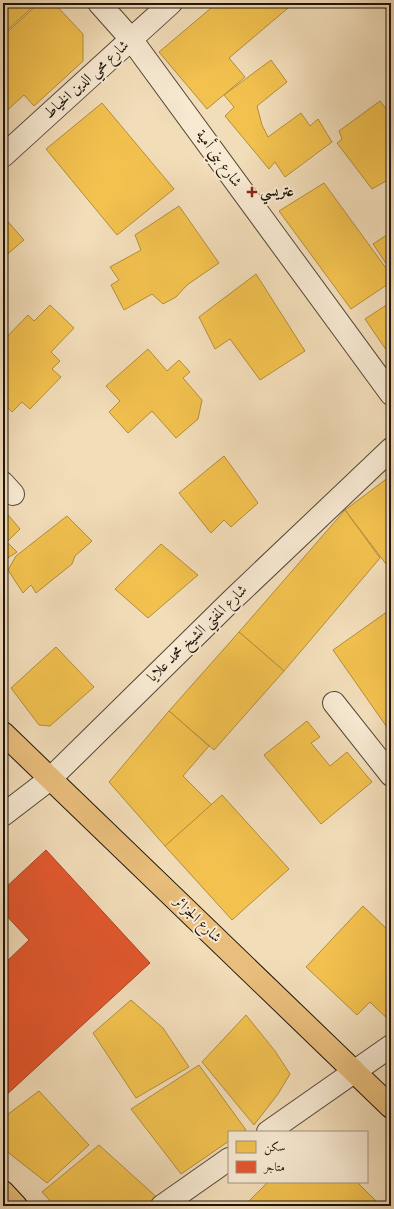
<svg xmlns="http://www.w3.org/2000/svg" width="394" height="1209" viewBox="0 0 394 1209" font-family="'Sorts Mill Goudy',Amiri,serif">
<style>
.homes{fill:#f2c14e;stroke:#b28d3a}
.shops{fill:#e4572e;stroke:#a94323}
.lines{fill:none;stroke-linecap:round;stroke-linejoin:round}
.minor-casing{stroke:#534636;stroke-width:24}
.major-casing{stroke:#1e140a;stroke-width:24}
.minor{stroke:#f7e9d2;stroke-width:22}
.major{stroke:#e9be7c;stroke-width:22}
.poi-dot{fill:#8f2418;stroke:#f7e9d2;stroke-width:1.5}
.labels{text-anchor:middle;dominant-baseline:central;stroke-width:4;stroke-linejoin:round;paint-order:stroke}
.street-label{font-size:15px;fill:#1e140a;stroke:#f7e9d2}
.poi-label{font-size:15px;font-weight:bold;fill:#1e140a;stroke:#f7e9d2;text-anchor:start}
</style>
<rect width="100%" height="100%" fill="#f2ddb9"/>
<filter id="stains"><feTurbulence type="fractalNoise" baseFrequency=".005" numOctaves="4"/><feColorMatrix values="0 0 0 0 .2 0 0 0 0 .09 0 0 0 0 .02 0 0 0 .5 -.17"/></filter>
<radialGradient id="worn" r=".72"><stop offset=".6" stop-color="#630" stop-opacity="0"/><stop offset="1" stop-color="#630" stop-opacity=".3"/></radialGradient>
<g class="homes">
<path d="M3,3H37L3,34Z"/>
<path d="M39,3H54L83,34V61L34,106L24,95L3,114V36Z"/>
<path d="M217,3H294L229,58L245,77L207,109L159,52Z"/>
<path d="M379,3H391V14Z"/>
<path d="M271,60L287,82L257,106L262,125L268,137L301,113L310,126L318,119L332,142L285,177L275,162L269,169L225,116L234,107L224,95Z"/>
<path d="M380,101L391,115V158L388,162L391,171V178L372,189L337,143L342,139L339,131Z"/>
<path d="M102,103L174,189L117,235L46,149Z"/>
<path d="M324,183L391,275V282L351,309L279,211Z"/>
<path d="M179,206L219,263L187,285L176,297L163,304L152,294L124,310L111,285L119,280L110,267L141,250L135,235Z"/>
<path d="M3,216L24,240L3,258Z"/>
<path d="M391,232V271L373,244Z"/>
<path d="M256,274L305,351L260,380L230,339L215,349L199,317Z"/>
<path d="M391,302V357L365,319Z"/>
<path d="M50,305L74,328L51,352L60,361L52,369L61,377L30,409L22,402L12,412L3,403V341L28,315L34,321Z"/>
<path d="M148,349L167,371L179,360L190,372L183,378L202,400L198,419L176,438L152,411L128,433L109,412L120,401L106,386Z"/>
<path d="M224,456L258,503L231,527L224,520L211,533L179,493Z"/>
<path d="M389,477L391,480V567L389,568L345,510Z"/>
<path d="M3,509L20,529L7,542L17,552L3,561Z"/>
<path d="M345,510L380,558L284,671L239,632Z"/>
<path d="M67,516L92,541L75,556L72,564L36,593L31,585L23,593L8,570L16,556Z"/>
<path d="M161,544L198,575L148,618L115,589Z"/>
<path d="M391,609V733L333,650Z"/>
<path d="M239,632L284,671L214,750L169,711Z"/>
<path d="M56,647L94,687L50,726L39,725L11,688Z"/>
<path d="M169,711L209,746L183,776L212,805L165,846L109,782Z"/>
<path d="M307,721L320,737L311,743L330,766L347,752L372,782L321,824L264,755Z"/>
<path d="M222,795L289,869L232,920L165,846Z"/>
<path d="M363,906L391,933V1022L370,1002L357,1015L306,967Z"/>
<path d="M131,1000L163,1028L189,1067L136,1098L93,1033Z"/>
<path d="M246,1015L275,1051L290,1074L278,1094L254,1125L202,1062Z"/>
<path d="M199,1065L246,1130L243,1132H229V1141L181,1174L131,1109Z"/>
<path d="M39,1091L89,1145L47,1183L5,1150L3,1141V1118Z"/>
<path d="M99,1145L161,1201L155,1206H55L42,1192Z"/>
<path d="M268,1182H357L381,1206H244Z"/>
</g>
<path class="shops" d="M46,850L150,963L3,1098V965L29,940L3,912V890Z"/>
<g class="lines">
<g class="minor-casing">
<g id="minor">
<path d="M99,3L131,39L391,394"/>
<path d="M3,156L171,3"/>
<path d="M3,483L13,494"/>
<path d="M334,703L391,775"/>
<path d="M3,815L50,779L231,601L391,449"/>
<path d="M268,1132L391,1046"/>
<path d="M162,1206L229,1159"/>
</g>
</g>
<g class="major-casing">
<g id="major">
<path d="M3,733L391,1107"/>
<path d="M3,1192L16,1206"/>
</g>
</g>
<use href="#minor" class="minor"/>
<use href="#major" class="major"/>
</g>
<path class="poi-dot" d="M250 186h4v4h4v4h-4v4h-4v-4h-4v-4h4z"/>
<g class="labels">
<g class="street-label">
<text transform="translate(87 80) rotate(-42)">شارع محي الدين الخياط</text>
<text transform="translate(218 159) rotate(54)">شارع بني أمية</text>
<text transform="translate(198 634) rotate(-44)">شارع المفتي الشيخ محمد علايا</text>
<text transform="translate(197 920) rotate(44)">شارع الجزائر</text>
</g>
<g class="poi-label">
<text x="260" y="192">عتريسي</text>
</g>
</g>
<rect width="394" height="1209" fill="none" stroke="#f2ddb9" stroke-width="16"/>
<rect x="4" y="4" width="386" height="1201" fill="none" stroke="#1e140a" stroke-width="2"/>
<rect x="8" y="8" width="378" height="1193" fill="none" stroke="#1e140a"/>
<rect x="228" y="1131" width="140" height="52" fill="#f7e9d2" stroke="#a09482"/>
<rect x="236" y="1141" width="20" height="12" fill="#f2c14e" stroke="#a09482"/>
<text x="264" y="1151" font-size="12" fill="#1e140a">سكن</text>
<rect x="236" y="1161" width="20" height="12" fill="#e4572e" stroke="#a09482"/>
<text x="264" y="1171" font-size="12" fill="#1e140a">متاجر</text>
<rect width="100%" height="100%" filter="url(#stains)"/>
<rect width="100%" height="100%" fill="url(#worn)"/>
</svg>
